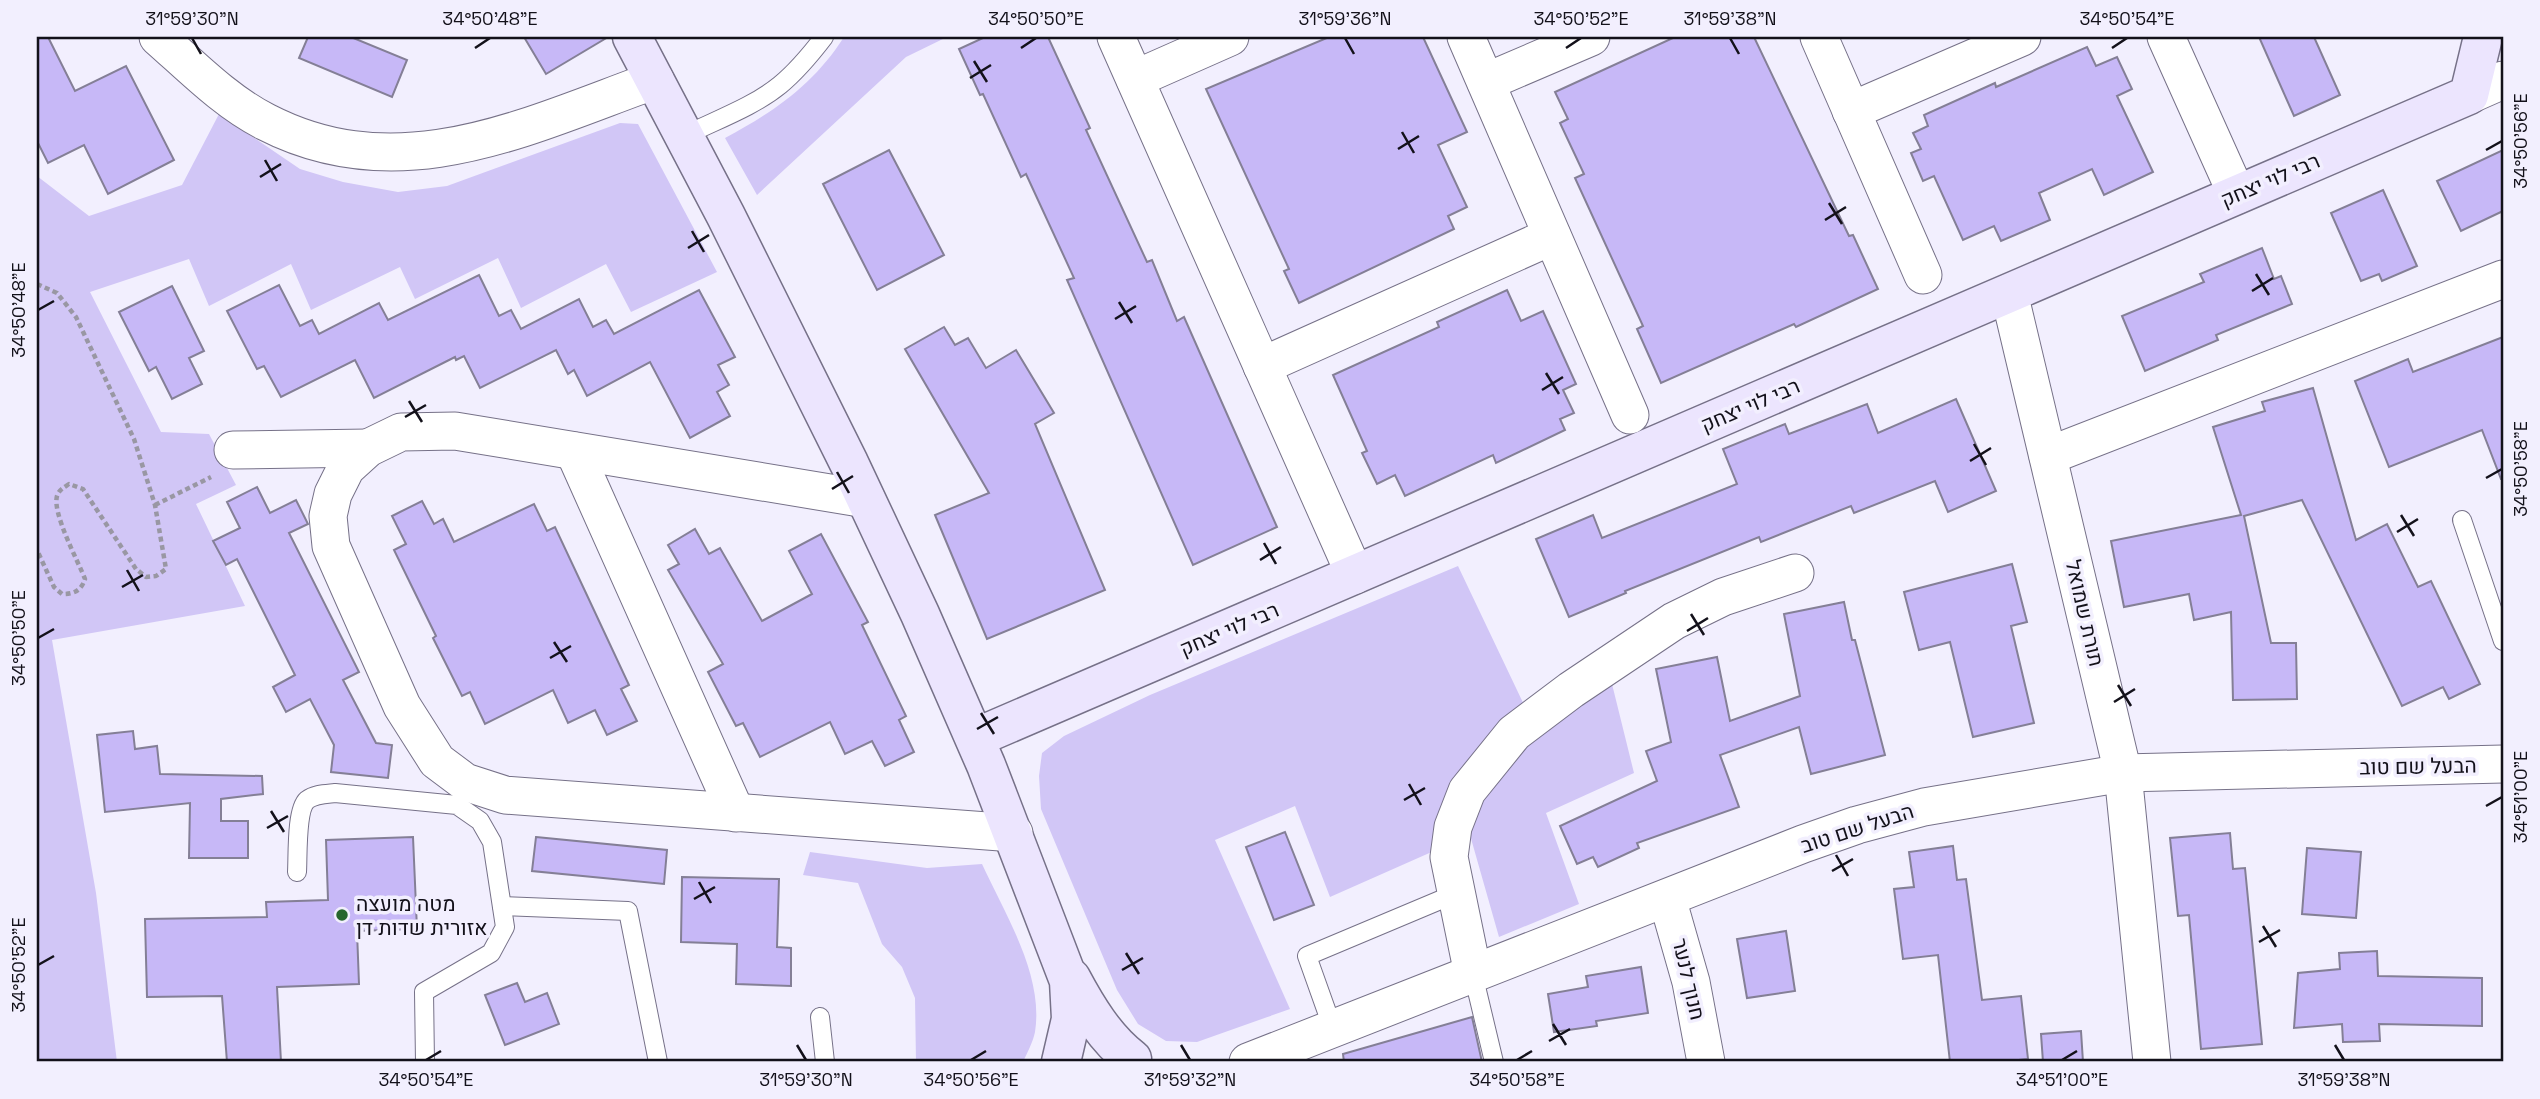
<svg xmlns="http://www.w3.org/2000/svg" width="2540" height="1099" viewBox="0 0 2540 1099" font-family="'Space Grotesk',Heebo,sans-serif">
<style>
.green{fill:#d1c6f6}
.building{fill:#c7b8f7;stroke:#847f96;stroke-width:2}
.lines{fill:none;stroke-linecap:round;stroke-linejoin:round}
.lane-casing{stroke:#767188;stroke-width:20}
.street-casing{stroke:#767188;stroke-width:39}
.secondary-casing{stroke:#767188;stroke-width:41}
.path{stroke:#9997a3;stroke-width:4.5;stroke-dasharray:5 3.5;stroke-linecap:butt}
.lane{stroke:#fff;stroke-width:18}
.street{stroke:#fff;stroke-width:37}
.secondary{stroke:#ece5fe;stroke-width:38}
.ticks{fill:none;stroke:#13111a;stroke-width:2.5}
.poi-dot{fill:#27662e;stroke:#f2effe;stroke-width:2.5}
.labels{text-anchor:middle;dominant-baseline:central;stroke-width:7;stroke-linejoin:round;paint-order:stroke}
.street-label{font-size:21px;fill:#13111a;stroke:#f2effe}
.poi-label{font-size:21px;fill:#13111a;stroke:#f2effe;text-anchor:start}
.neatline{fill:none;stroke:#13111a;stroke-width:2.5}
.ticks-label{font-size:18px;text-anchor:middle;fill:#13111a}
</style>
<rect width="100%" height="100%" fill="#f2effe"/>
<g class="green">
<path d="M844,37H947L906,57L757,195L725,138C774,112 814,84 844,37Z"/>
<path d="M219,114L300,169L343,182L398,192L447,186L620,123L638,124L717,272L631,312L606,264L521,308L498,258L415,299L400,267L311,310L291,264L209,306L189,259L90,292L161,432L209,434L236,485L196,504L245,606L52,640L96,893L117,1062H37V176L89,216L182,185Z"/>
<path d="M1458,566L1537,732L1612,684L1634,773L1546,813L1579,904L1499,937L1470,835L1330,897L1295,806L1215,840L1290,1009L1197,1042L1166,1041L1138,1024L1117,990L1041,809L1039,776L1042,753L1064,736L1150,695Z"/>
<path d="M810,852L927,868L982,864C1005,914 1044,975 1035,1032C1033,1042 1027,1053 1023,1062H916L915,998L902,967L882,944L858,883L803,875Z"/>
</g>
<g class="building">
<path d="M37,37H48L75,91L126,66L174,160L108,194L84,145L48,163L37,141Z"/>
<path d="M308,37H351L407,60L392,97L299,58Z"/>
<path d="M524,37H608L546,74Z"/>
<path d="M985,37H1048L1090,128L1086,130L1147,262L1152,260L1177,321L1184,317L1277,527L1193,565L1067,280L1074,278L1026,174L1021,177L983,94L980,95L959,49Z"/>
<path d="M1329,37H1423L1467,132L1438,145L1467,207L1448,216L1454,229L1299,303L1284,271L1289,269L1206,89Z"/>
<path d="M1675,37H1754L1849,236L1853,235L1878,289L1796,327L1794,324L1661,383L1637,329L1643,326L1575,178L1584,174L1560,123L1568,119L1555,92Z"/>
<path d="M2259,37H2314L2340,95L2294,116Z"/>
<path d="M2087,47L2096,66L2117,57L2132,89L2117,96L2153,172L2104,195L2092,169L2039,193L2050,220L2001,241L1994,226L1963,240L1934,176L1923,181L1911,153L1921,149L1913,133L1928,126L1924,115L1995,83L1996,87Z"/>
<path d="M889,150L944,255L877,290L823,184Z"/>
<path d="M2503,150V211L2461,231L2437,181Z"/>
<path d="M2383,190L2417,266L2382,281L2379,274L2361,281L2331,213Z"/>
<path d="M2262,248L2274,279L2281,276L2292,304L2216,335L2218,340L2145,371L2122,316L2204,282L2200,274Z"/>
<path d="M479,275L499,316L511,310L521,329L579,299L593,327L606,320L614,334L699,290L735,357L718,365L729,385L717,392L730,416L690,438L650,362L587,396L574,370L568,374L556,350L480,388L464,356L456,360L455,357L374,398L355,360L281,397L264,366L257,369L227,311L279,285L300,326L312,320L319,334L379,303L388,320Z"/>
<path d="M172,286L204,351L189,358L202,384L172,399L156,367L149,371L119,312Z"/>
<path d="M1507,290L1521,321L1543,311L1576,384L1563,390L1574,413L1560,419L1565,430L1496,463L1493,455L1405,496L1395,475L1377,484L1362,453L1367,451L1333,375L1439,327L1437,322Z"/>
<path d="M944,327L955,345L968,338L986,368L1016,350L1054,413L1035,424L1105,590L987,639L935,515L989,493L905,349Z"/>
<path d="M2503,337V479H2501L2482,430L2389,467L2355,381L2408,359L2413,372Z"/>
<path d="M2313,388L2356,540L2387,524L2418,587L2431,581L2480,684L2449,699L2443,687L2402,706L2302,500L2244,516L2271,643H2296L2297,699L2233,700L2231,612L2194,620L2189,594L2124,607L2111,541L2241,515L2213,427L2265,411L2262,402Z"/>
<path d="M1956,399L1996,491L1948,512L1935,481L1854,513L1851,506L1761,542L1759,537L1625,591L1626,593L1569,617L1536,539L1593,515L1602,538L1737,484L1723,449L1785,424L1789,434L1867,404L1878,433Z"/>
<path d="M257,487L270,513L296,500L308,524L289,533L359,672L343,680L376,743L392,745L388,778L331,772L334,745L310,699L286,712L273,687L295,675L237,559L226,565L213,541L240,528L227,502Z"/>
<path d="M422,501L434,524L443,519L454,542L534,504L547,531L555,527L585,591L629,685L621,689L637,721L607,735L595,710L568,723L553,690L485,724L470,692L462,696L433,638L436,636L394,550L406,544L392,516Z"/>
<path d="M695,529L709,554L720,548L762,621L812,594L789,551L821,534L868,622L862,625L906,716L899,720L914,752L885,766L872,741L845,754L830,722L760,757L743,723L736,726L708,672L723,664L668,570L679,564L668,545Z"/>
<path d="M2012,564L2027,622L2011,626L2034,723L1973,737L1950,642L1919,650L1904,592Z"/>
<path d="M1844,602L1852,640H1855L1885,755L1811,774L1799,727L1720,755L1739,807L1637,843L1639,848L1598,867L1593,857L1577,864L1560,826L1657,781L1646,751L1671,742L1656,669L1717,657L1730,721L1800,696L1784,614Z"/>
<path d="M133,731L135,749L157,746L160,774L262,776L263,794L221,799V821H248V858H189L190,803L105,812L97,735Z"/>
<path d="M1285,832L1314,905L1274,920L1246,847Z"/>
<path d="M2230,833L2233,869L2245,868L2262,1044L2201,1049L2189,915L2178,916L2170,838Z"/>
<path d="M413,837L417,929L357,931L359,984L277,987L281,1062H227L222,996L147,997L145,919L267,917L266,902L328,900L326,840Z"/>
<path d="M536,837L667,850L664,884L532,871Z"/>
<path d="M1953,846L1957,880L1966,879L1982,1000L2021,996L2028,1059L1999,1062H1950L1938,955L1903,959L1894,889L1914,887L1909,852Z"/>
<path d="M2307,848L2361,852L2356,918L2302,914Z"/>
<path d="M682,877L779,879L777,947L791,948V986L736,984L737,944L681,942Z"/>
<path d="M1786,931L1795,991L1747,998L1737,939Z"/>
<path d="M2377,951L2378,976L2482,978V1026L2379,1024L2380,1041L2343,1042L2342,1024L2294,1028L2298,973L2340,969L2339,953Z"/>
<path d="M1641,967L1648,1013L1596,1021L1597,1026L1554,1032L1548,994L1588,987L1586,976Z"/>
<path d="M517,983L525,1002L547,993L559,1024L505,1045L485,995Z"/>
<path d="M1472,1017L1482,1062H1344L1343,1054Z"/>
<path d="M2081,1031L2083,1062H2043L2041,1034Z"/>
</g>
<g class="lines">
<g class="lane-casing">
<g id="lane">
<path d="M684,136C716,120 753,107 780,85C797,71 811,54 824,37"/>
<path d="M2462,520L2503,641"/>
<path d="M297,872C298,856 296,810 307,800C315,794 326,794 335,793L457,805L480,821L492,842L505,927L491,953L424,992L425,1062"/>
<path d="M502,906L628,911L658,1062"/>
<path d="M1473,974L1494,1062"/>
<path d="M820,1017L825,1062"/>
<path d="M1333,1029L1307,956L1457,893"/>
</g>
</g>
<g class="street-casing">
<g id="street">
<path d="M158,37C191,66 226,102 266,122C400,191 527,126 655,80"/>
<path d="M1116,37L1355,575"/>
<path d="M1466,37L1630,415"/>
<path d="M1819,37L1923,275"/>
<path d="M2166,37L2237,195"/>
<path d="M1135,79L1230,37"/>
<path d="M1486,82L1591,37"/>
<path d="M2469,95L2503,80"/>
<path d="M1851,111L2022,37"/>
<path d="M2009,293L2123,773L2152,1062"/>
<path d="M1262,366L1552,236"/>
<path d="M233,450L368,448"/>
<path d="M574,451L736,813"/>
<path d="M2048,456L2503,279"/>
<path d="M866,499L455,431L401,432L368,448L346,468L333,494L328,516L331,546L402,706L437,761L465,782L505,795L1014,833"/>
<path d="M1667,898L1691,982L1706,1062"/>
<path d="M1473,974L1449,857L1453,827L1467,791L1514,733L1571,690L1674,621L1723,597L1795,573"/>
<path d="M1248,1062L1803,844L1857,825L1924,807L2123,773L2503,764"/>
</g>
</g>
<g class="secondary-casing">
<g id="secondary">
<path d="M632,37L726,216L849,463L920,614L986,765L1069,981L1071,1019L1061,1062"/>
<path d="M975,738L2469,95L2483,37"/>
<path d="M1071,978C1087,1008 1105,1038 1132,1059"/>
</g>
</g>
<g class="path">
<path d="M37,284L57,293L76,317L134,439L155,505L166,569L156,576L146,577L136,569L83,489L69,484C63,488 59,490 57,496C52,513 78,561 85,579C81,591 74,594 62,594L54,587L37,550"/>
<path d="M155,505L211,477"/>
</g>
<use href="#lane" class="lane"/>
<use href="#street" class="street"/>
<use href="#secondary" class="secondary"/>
</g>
<path class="ticks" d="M192,38L201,54M1345,38L1354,54M1730,38L1739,54M475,48L490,38M1021,48L1036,38M1566,48L1581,38M2112,48L2127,38M974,61L987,82M970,78L991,65M1402,132L1414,153M1398,149L1419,136M2486,150L2502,141M265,160L277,181M260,177L281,164M1829,203L1842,224M1825,220L1846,207M692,231L704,252M688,248L709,235M2256,274L2269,295M2252,291L2273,278M1119,302L1132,323M38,310L54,301M1115,319L1136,306M1546,373L1559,394M1542,390L1563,377M409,401L422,422M405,417L426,405M1974,444L1986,465M1970,461L1991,448M837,472L849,493M2486,478L2502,469M832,489L853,476M2401,515L2414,536M2397,532L2418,519M1264,543L1276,564M1260,560L1281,547M127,570L139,591M122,587L143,575M1691,614L1704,635M1687,631L1708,618M38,638L54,629M554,642L567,662M550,658L571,646M2118,685L2131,706M2114,702L2135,689M981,713L994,734M977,729L998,717M1409,784L1421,805M1404,800L1425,788M2486,806L2502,797M271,811L284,832M267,828L288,816M1836,855L1848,876M1832,871L1853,859M699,882L711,903M694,899L715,887M2263,926L2276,947M2259,942L2280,930M1126,953L1139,974M38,965L54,956M1122,970L1143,958M1553,1024L1566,1045M1549,1041L1570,1029M797,1045L806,1060M1181,1045L1190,1060M2335,1045L2344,1060M426,1060L441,1051M971,1060L986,1051M1517,1060L1532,1051M2062,1060L2077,1051"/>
<circle class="poi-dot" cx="342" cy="915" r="7"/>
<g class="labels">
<g class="street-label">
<text transform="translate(2270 180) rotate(-23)">רבי לוי יצחק</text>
<text transform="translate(1750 405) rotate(-23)">רבי לוי יצחק</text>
<text transform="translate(2085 613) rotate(77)">תורת שמואל</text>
<text transform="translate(1229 629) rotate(-23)">רבי לוי יצחק</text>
<text transform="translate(2418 766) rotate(-1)">הבעל שם טוב</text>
<text transform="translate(1857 828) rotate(-18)">הבעל שם טוב</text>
<text transform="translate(1689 979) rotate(77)">חנוך לנער</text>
</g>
<g class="poi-label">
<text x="356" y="903">מטה מועצה<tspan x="356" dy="24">אזורית שדות דן</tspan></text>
</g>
</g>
<rect width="2540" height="1099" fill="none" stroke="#f2effe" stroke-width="77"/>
<rect x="38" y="38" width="2464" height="1022" class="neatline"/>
<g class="ticks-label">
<text x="192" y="25">31°59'30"N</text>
<text x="490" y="25">34°50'48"E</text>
<text x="1036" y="25">34°50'50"E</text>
<text x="1345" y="25">31°59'36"N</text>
<text x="1581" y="25">34°50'52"E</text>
<text x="1730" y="25">31°59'38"N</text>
<text x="2127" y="25">34°50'54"E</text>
<text transform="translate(2521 141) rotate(-90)" y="6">34°50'56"E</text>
<text transform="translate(19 310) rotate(-90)" y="6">34°50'48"E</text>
<text transform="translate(2521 469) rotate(-90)" y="6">34°50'58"E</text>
<text transform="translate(19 638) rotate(-90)" y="6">34°50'50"E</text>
<text transform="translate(2521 797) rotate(-90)" y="6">34°51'00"E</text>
<text transform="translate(19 965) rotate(-90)" y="6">34°50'52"E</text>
<text x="426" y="1086">34°50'54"E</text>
<text x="806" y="1086">31°59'30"N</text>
<text x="971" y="1086">34°50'56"E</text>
<text x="1190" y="1086">31°59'32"N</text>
<text x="1517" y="1086">34°50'58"E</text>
<text x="2062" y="1086">34°51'00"E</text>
<text x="2344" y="1086">31°59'38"N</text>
</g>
</svg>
